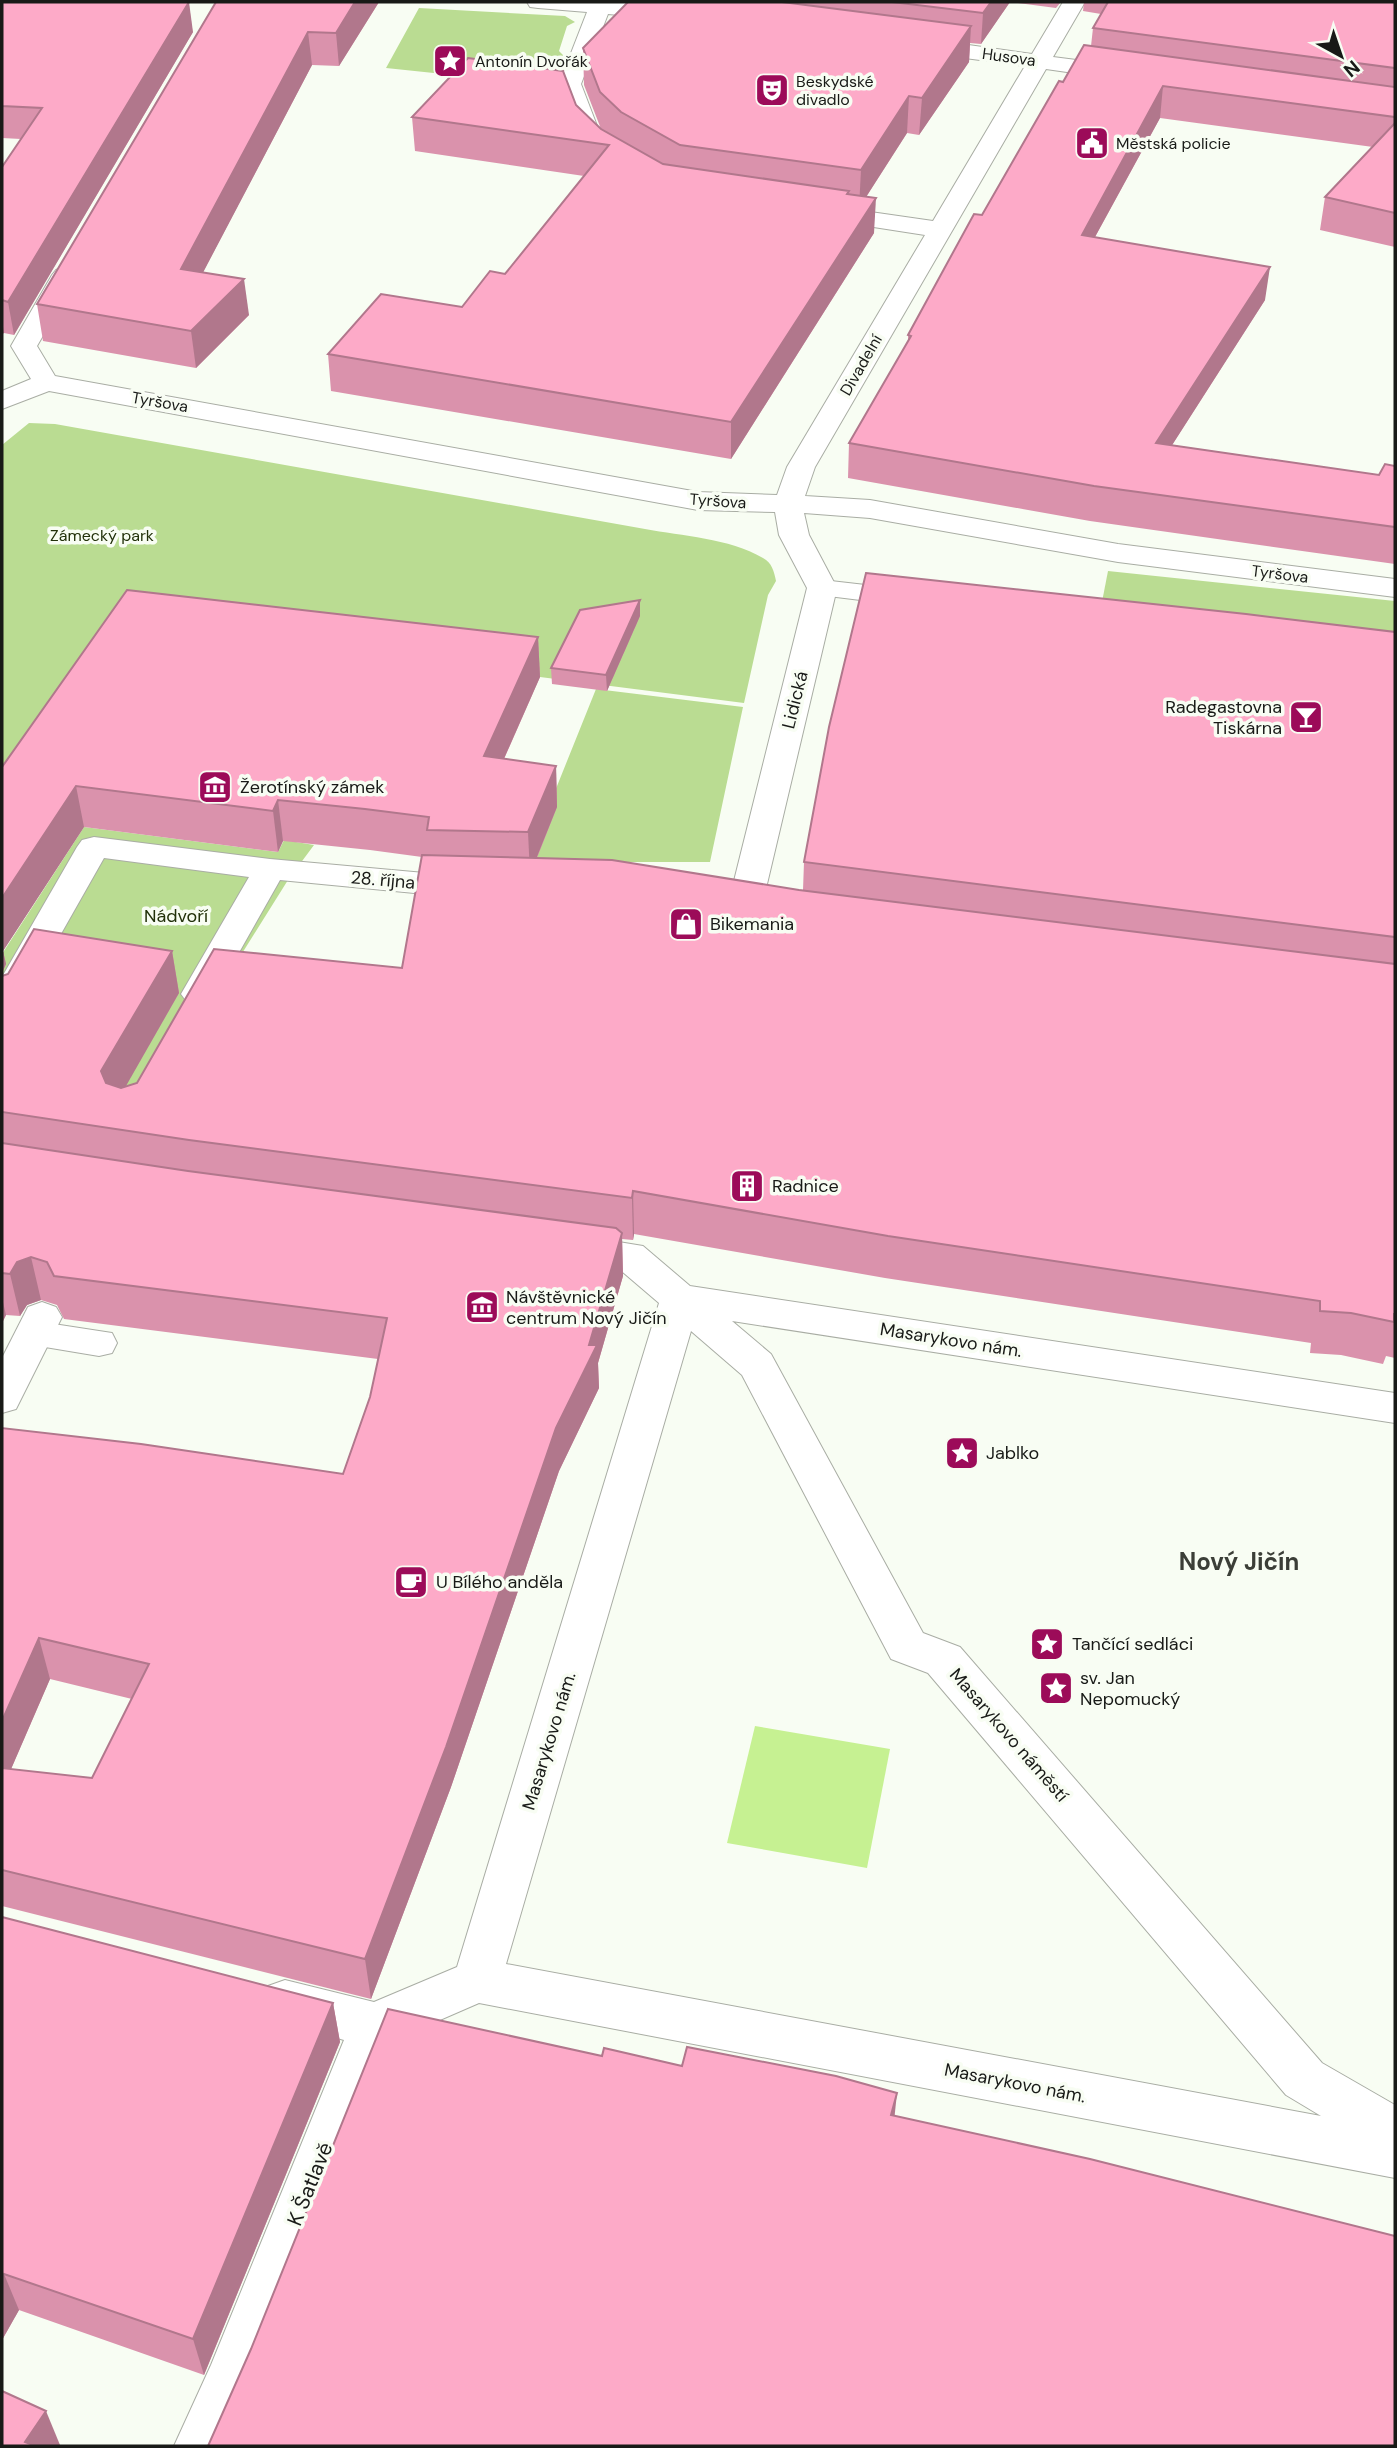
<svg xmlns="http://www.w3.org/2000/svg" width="1397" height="2448" viewBox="0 0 1397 2448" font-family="'DM Sans',sans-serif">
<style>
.green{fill:#badc92}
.water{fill:#c6f192}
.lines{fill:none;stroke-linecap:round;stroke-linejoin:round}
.lane-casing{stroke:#a9ada4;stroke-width:2}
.street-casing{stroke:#a9ada4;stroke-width:2}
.lane{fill:#fff;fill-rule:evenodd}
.street{fill:#fff;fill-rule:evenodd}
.wall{fill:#da92ac;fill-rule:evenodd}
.shaded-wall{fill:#b1778c}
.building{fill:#fdaac8;stroke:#b1778c;stroke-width:2}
.labels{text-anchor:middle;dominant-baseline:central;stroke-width:7;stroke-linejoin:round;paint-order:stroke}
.far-street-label{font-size:16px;fill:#181a17;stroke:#f8fdf3}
.far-poi-label{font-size:16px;fill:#181a17;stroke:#f8fdf3;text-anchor:start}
.far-park-label{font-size:16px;fill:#22310a;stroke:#f8fdf3}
.street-label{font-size:18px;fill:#181a17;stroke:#f8fdf3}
.poi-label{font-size:18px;fill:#181a17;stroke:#f8fdf3;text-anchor:start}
.park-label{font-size:18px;fill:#22310a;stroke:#f8fdf3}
.near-street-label{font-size:21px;fill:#181a17;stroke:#f8fdf3}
.district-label{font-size:24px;font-weight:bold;fill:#3b3e37;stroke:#f8fdf3}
</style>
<rect width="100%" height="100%" fill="#f8fdf3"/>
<g class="green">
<path d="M419,8L565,16L575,22L567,26L559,51L568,60L559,86L386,68Z"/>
<path d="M29,423L55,424L645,529C682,536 729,538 763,558C772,563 774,571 776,581L768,595L744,703L540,677L2,822V445Z"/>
<path d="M1108,571L1395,601V673L1095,638Z"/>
<path d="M596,689L743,707L710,862H451L549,806Z"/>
<path d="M84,827L278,852L284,840L314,845L288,880L226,979L157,1119L2,1018V954Z"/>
</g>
<path class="water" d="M755,1726L890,1749L867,1868L727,1843Z"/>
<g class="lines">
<g class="lane-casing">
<g id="lane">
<path d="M822,580L909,590L919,592L923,598L919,604L909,606L812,594L808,588L812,582Z"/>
<path d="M34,1321L112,1333L117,1343L112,1353L99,1356L21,1343L16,1334L21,1325Z"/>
</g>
</g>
<g class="street-casing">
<g id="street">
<path d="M527,2H616L675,6L683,8L686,13L683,18L675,20L608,14L581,84L599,131L618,151L614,156H598L576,133L559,84L587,12L538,8L530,7Z"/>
<path d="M1063,2H1085L1053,57L1123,66L1131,68L1134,73L1131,78L1123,80L1046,69L815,467L805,496L870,500L1118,544L1395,579V597L1118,562L870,518L804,513L809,535L837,588L763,901L758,909L746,912L734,909L729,901L807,588L779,535L775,512L698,510L49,391L2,409V391L31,379L11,346L52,275L56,270L65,267L74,270L78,275L37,346L55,376L698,492L777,495L787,467L925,235L822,219L813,217L810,212L813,207L822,205L933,221L1025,66L919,52L911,50L908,45L911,40L919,38L1032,54Z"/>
<path d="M94,837L270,859L480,878L485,885L480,892L468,896L425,894L280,880L211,1002L199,1005L187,1002L181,994L249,877L104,858L15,1015L2,1019V977L77,847L82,840Z"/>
<path d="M570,1234L643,1246L690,1286L1395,1393V1423L732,1321L771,1354L923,1633L960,1647L1322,2063L1395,2105V2178L479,2003L394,2040L258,2383L230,2446H174L211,2365L344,2040L268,2018L260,2002L268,1986L285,1980L374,2002L457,1967L659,1303L618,1268L556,1258L551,1248L556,1238ZM691,1331L742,1375L891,1659L928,1673L1286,2095L1321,2116L506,1964Z"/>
<path d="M42,1302L56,1307L62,1317L16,1409L2,1413V1358L28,1307Z"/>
</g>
</g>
<use href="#lane" class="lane"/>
<use href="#street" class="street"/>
</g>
<g class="wall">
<path d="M2,2L193,32L14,335L4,333L2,334V167L21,139L2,138Z"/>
<path d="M216,2H379L339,66L312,65L203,272L249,315L196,368L43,341L37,304Z"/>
<path d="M628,2H1010L981,44L970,43L969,62L919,135L907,133L866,197L874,233L731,459L331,391L328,354L462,307L505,274L584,176L415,151L412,117L576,105L601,129L584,85L583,48Z"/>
<path d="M1010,2H1061L1056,8Z"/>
<path d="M1084,2H1395V247L1320,230L1325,197L1373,147L1160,118L1095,237L1265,300L1172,445L1379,475L1395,466V564L1090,521L848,478L849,443L908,341V335L1063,82L1091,46L1093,28L1101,14L1083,11Z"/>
<path d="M640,600V616L607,691L552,684L551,668Z"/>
<path d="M1395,632V1358L1386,1356L1383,1364L1341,1355L1310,1353L1311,1343L885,1278L634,1234L633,1240L622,1239L623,1276L598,1363L599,1388L559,1471L451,1787L371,1999L2,1906V1428L343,1474L370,1397L378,1359L64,1319L57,1305L41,1300L27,1305L20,1316L6,1315L2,1323V976L172,951L179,993L125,1087L137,1083L402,968L422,857L370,850L283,841L278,852L84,827L3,951L6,964L2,973V767L538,637L540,677L504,759L556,766L557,807L537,858L803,890L804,862ZM50,1679L132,1699L92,1778L11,1769Z"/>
<path d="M2,1917L333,2003L340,2042L204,2375L19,2310L2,2340Z"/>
</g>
<g class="shaded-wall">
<path d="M189,2L193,32L14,335L8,302Z"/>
<path d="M355,2H379L339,66L336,33Z"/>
<path d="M991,2H1010L981,44L983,13Z"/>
<path d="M971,26L969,62L919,135L922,98Z"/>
<path d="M308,32L312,65L186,305L181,269Z"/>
<path d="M1163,86L1160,118L1078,268L1082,235Z"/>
<path d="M909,96L907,133L859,208L861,170Z"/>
<path d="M876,198L874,233L731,459V422Z"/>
<path d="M1270,267L1265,300L1151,478L1156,443Z"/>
<path d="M244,279L249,315L196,368L191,331Z"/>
<path d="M2,321L4,333L2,334Z"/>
<path d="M640,600V616L607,691L606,675Z"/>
<path d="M538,637L540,677L487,797L484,756Z"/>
<path d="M556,766L557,807L530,874L528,832Z"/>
<path d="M76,786L84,827L3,951L6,964L2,973V898Z"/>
<path d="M278,800L283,841L278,852L273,811Z"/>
<path d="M172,951L179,993L110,1114L101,1071Z"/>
<path d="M633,1191L634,1234L633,1240L632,1198Z"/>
<path d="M622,1233L623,1276L598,1363L599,1388L559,1471L451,1787L371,1999L365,1959L556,1428L589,1345Z"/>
<path d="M31,1257L41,1300L27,1305L20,1316L10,1274L17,1262Z"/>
<path d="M2,1298L6,1315L2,1323Z"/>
<path d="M39,1638L50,1679L2,1790V1721Z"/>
<path d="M333,2003L340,2042L204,2375L193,2339Z"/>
<path d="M897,2093L893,2131L891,2115Z"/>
<path d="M4,2274L19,2310L2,2340V2278Z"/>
<path d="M46,2411L60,2445L59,2446H27L25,2442Z"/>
</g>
<g class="building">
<path d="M2,2H189L8,302L2,300V167L42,108L2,106Z"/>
<path d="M216,2H355L336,33L308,32L181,269L244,279L191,331L37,304Z"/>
<path d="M628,2H782L971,26L922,98L909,96L861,170L680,145L621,112L600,92L583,48Z"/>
<path d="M892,2H991L983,13Z"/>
<path d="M1108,2H1395V68L1093,28Z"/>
<path d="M1084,45L1395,87V117L1163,86L1082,235L1270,267L1156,443L1379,475L1385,464L1395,466V527L1094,486L849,443L911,336L908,335L974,214L982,215L1059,81L1063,82Z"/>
<path d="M468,58L563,71L576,105L601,129L663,164L849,191L847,194L876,198L731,422L328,354L381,294L462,307L490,271L505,274L609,145L412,117Z"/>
<path d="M1395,123V213L1325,197Z"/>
<path d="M866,573L1246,614L1395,632V937L804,862L829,727Z"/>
<path d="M127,590L538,637L484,756L556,766L528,832L427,830L429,817L365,809L278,800L273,811L76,786L2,898V767Z"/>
<path d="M640,600L606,675L551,668L580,610Z"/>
<path d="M422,855L612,860L799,890L1395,964V1314H1394V1322L1351,1313L1320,1311V1301L888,1236L633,1191L632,1198L189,1140L2,1112V976L8,974L34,929L172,951L101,1071L106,1083L121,1088L137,1083L214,949L402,968Z"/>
<path d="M2,1143L188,1171L616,1228L622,1233L589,1345H597L556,1428L446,1747L365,1959L2,1870V1768L92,1778L149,1664L39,1638L2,1721V1428L141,1444L343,1474L370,1397L387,1318L54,1276L47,1262L31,1257L17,1262L10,1274L2,1273Z"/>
<path d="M2,1917L333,2003L193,2339L4,2274L2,2278Z"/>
<path d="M388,2009L602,2056L604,2048L682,2066L687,2047L836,2076L897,2093L891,2115L1090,2159L1395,2236V2446H208L251,2349Z"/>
<path d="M2,2391L46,2411L25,2442L36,2446H2Z"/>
</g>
<defs>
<g id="sight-square" transform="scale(1.75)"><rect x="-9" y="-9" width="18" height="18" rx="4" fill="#9c0b59" stroke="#f8fdf3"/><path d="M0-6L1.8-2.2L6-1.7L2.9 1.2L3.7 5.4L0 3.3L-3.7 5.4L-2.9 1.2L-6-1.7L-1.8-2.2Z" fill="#fff"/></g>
<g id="theatre-square" transform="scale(1.75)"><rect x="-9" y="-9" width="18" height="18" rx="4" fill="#9c0b59" stroke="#f8fdf3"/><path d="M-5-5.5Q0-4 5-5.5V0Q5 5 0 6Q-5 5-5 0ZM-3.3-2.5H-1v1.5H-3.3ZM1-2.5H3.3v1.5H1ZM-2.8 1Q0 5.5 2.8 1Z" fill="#fff"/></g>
<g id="civic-square" transform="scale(1.75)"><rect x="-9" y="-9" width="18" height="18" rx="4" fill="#9c0b59" stroke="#f8fdf3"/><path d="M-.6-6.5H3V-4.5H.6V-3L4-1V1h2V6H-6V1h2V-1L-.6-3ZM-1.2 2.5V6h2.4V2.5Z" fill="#fff"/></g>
<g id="bar-square" transform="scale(1.75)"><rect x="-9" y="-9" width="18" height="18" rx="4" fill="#9c0b59" stroke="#f8fdf3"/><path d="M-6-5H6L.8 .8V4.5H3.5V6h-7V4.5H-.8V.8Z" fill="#fff"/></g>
<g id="museum-square" transform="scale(1.75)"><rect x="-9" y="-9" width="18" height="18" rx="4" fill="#9c0b59" stroke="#f8fdf3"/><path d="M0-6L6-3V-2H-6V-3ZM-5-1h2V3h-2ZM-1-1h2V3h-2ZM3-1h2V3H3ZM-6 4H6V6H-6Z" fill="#fff"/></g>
<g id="shop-square" transform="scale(1.75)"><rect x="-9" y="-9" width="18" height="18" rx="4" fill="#9c0b59" stroke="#f8fdf3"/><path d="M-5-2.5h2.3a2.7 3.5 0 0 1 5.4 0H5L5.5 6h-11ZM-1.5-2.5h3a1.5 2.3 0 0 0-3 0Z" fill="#fff"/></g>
<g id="building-square" transform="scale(1.75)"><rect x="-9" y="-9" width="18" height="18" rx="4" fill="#9c0b59" stroke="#f8fdf3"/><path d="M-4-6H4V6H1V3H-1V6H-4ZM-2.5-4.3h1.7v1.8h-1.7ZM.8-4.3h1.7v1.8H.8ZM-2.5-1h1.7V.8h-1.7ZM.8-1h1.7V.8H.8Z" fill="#fff"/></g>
<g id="cafe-square" transform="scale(1.75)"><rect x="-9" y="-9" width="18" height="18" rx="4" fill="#9c0b59" stroke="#f8fdf3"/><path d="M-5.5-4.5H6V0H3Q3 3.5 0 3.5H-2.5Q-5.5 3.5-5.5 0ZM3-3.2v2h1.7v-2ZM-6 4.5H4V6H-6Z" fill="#fff"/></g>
</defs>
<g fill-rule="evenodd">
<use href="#sight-square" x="450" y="61"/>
<use href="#theatre-square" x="772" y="90"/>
<use href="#civic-square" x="1092" y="143"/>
<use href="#bar-square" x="1306" y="717"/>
<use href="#museum-square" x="215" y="787"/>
<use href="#shop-square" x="686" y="924"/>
<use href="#building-square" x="747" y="1186"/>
<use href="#museum-square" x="482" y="1307"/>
<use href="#sight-square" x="962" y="1453"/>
<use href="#cafe-square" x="411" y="1582"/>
<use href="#sight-square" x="1047" y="1644"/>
<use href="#sight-square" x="1056" y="1688"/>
</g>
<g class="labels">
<g class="far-street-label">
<text transform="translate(1009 57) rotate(8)">Husova</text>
<text transform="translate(861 365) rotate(-60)">Divadelní</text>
<text transform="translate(160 402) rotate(10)">Tyršova</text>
<text transform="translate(718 501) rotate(4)">Tyršova</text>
<text transform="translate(1280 574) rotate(7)">Tyršova</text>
</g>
<g class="far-poi-label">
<text x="475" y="61">Antonín Dvořák</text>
<text x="796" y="81">Beskydské<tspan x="796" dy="18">divadlo</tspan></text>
<text x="1116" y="143">Městská policie</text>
</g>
<g class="far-park-label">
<text x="102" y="535">Zámecký park</text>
</g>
<g class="street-label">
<text transform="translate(795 700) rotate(-76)">Lidická</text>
<text transform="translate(383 880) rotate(5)">28. října</text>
<text transform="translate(951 1340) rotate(9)">Masarykovo nám.</text>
<text transform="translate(1009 1735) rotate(49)">Masarykovo náměstí</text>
<text transform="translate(549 1741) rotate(-73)">Masarykovo nám.</text>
<text transform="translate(1015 2083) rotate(11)">Masarykovo nám.</text>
</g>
<g class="poi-label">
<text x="1282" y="707" text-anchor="end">Radegastovna<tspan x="1282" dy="21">Tiskárna</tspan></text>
<text x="240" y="787">Žerotínský zámek</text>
<text x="710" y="924">Bikemania</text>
<text x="772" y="1186">Radnice</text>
<text x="506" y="1297">Návštěvnické<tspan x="506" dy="21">centrum Nový Jičín</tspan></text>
<text x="986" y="1453">Jablko</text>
<text x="436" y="1582">U Bílého anděla</text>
<text x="1072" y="1644">Tančící sedláci</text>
<text x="1080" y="1678">sv. Jan<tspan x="1080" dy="21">Nepomucký</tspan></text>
</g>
<g class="park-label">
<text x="176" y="916">Nádvoří</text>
</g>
<g class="near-street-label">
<text transform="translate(310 2184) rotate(-68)">K Šatlavě</text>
</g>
<g class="district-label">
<text x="1239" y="1561">Nový Jičín</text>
</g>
</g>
<rect width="1397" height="2448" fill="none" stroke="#181a17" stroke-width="7"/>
<g transform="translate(1341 56) rotate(140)" stroke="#f8fdf3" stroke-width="5" paint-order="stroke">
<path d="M0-5L12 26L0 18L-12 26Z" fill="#181a17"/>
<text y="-10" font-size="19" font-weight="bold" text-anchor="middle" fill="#181a17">N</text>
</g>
</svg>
